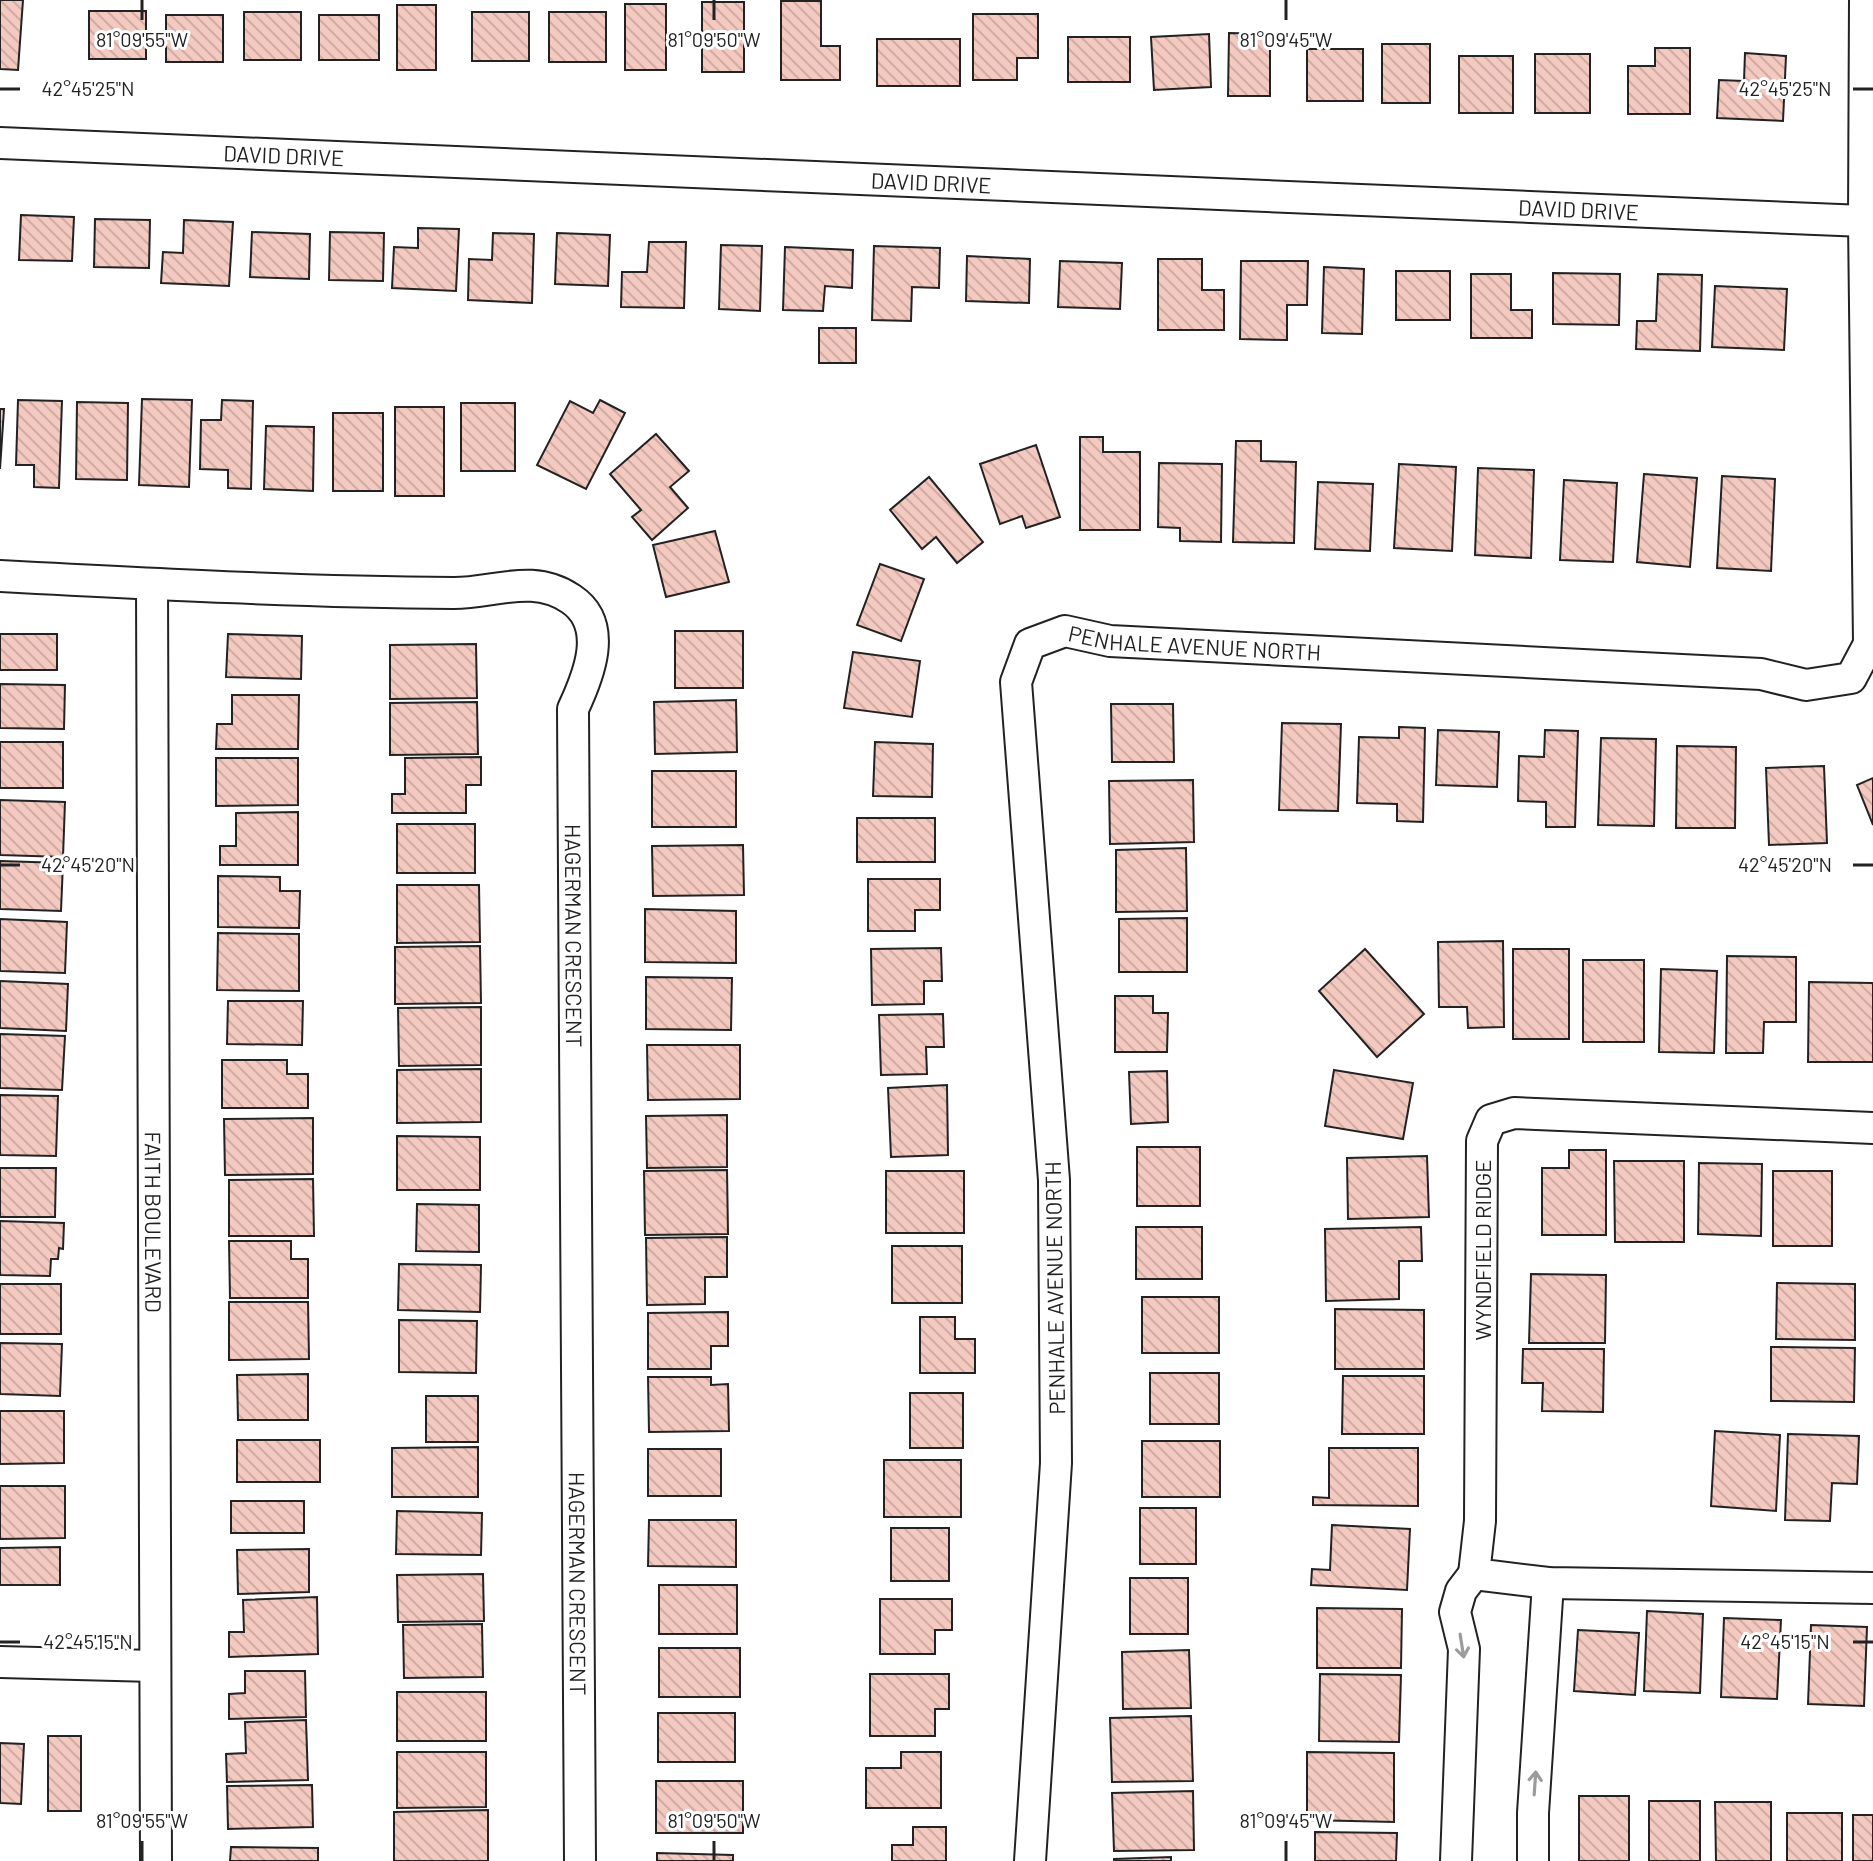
<svg xmlns="http://www.w3.org/2000/svg" width="1873" height="1861" viewBox="0 0 1873 1861" font-family="Barlow,sans-serif">
<style>
.building{fill:url(#building-back-hatch);stroke:#222;stroke-width:2}
.lines{fill:none;stroke-linecap:round;stroke-linejoin:round}
.street-casing{stroke:#222;stroke-width:34}
.street{stroke:#fff;stroke-width:30}
.oneway{stroke:#9c9c9c}
.ticks{fill:none;stroke:#222;stroke-width:3}
.labels{text-anchor:middle;dominant-baseline:central;stroke-width:6;stroke-linejoin:round;paint-order:stroke}
.street-label{font-size:22px;fill:#222;stroke:#fff}
.ticks-label{font-size:20px;text-anchor:middle;fill:#222;stroke:#fff;stroke-width:6;stroke-linejoin:round;paint-order:stroke}
</style>
<defs>
<pattern id="building-back-hatch" width="6" height="6" patternUnits="userSpaceOnUse" patternTransform="scale(2)"><rect width="6" height="6" fill="#f3c9c0"/><path d="M-1 5l2 2M0 0l6 6M5-1l2 2" fill="none" stroke="#d0aca5"/></pattern>
</defs>
<rect width="100%" height="100%" fill="#fff"/>
<g class="building">
<path d="M0,0H23L18,70L0,69Z"/>
<path d="M781,1H821V46H840V80H781Z"/>
<rect x="702" y="2" width="42" height="70"/>
<rect x="625" y="4" width="41" height="66"/>
<rect x="397" y="5" width="39" height="65"/>
<rect x="89" y="11" width="57" height="48"/>
<rect x="244" y="12" width="57" height="48"/>
<rect x="472" y="12" width="57" height="49"/>
<rect x="549" y="12" width="57" height="50"/>
<path d="M973,14H1038V58H1017V80H973Z"/>
<rect x="166" y="15" width="57" height="47"/>
<rect x="319" y="15" width="60" height="45"/>
<path d="M1229,33L1270,34V96H1228Z"/>
<path d="M1209,34L1211,87L1154,90L1151,37Z"/>
<rect x="1068" y="37" width="62" height="45"/>
<rect x="877" y="39" width="83" height="47"/>
<rect x="1382" y="44" width="48" height="59"/>
<path d="M1655,48H1690V114H1628V66H1655Z"/>
<rect x="1307" y="49" width="56" height="52"/>
<path d="M1745,53L1786,56L1783,121L1717,118L1719,80L1744,81Z"/>
<rect x="1535" y="54" width="55" height="59"/>
<rect x="1459" y="56" width="54" height="57"/>
<path d="M21,215L74,217L72,261L19,260Z"/>
<path d="M95,219L150,220L149,268L94,267Z"/>
<path d="M184,220L233,222L229,286L161,283L163,252L183,253Z"/>
<path d="M418,228L459,229L456,291L392,288L394,247L418,248Z"/>
<path d="M252,232L310,234L309,279L250,277Z"/>
<path d="M330,232L384,233L383,281L329,280Z"/>
<path d="M493,233L534,234L532,303L468,300L469,259L492,260Z"/>
<path d="M557,233L610,235L608,286L555,284Z"/>
<path d="M649,242H686L684,308L621,307L622,272H647Z"/>
<path d="M721,245L762,246L760,311L719,309Z"/>
<path d="M874,246L940,248L939,288L912,287L911,321L872,320Z"/>
<path d="M785,247L853,250L852,288L825,286L823,311L783,310Z"/>
<path d="M967,256L1030,259L1029,303L966,301Z"/>
<path d="M1158,259H1202V290H1224V330H1158Z"/>
<path d="M1060,261L1122,263L1120,309L1058,307Z"/>
<path d="M1241,261H1308L1307,305H1287V340L1240,339Z"/>
<path d="M1324,267L1364,269L1362,334L1322,333Z"/>
<rect x="1396" y="271" width="54" height="49"/>
<path d="M1553,273L1620,274L1619,325L1553,324Z"/>
<path d="M1471,274H1511V310H1532V338H1471Z"/>
<path d="M1658,274L1702,275L1700,351L1636,349L1637,321H1656Z"/>
<path d="M1715,286L1787,289L1784,350L1712,347Z"/>
<rect x="819" y="328" width="37" height="35"/>
<path d="M142,399L192,400L189,487L139,485Z"/>
<path d="M18,400L62,401L59,488L34,487V465H16Z"/>
<path d="M222,400L253,401L251,489L228,488V470L200,469L201,420H221Z"/>
<path d="M600,400L625,413L586,489L537,465L570,401L593,413Z"/>
<path d="M77,402L128,403L127,480L76,479Z"/>
<rect x="461" y="403" width="54" height="68"/>
<rect x="395" y="407" width="49" height="89"/>
<path d="M0,409H4L0,469Z"/>
<rect x="333" y="413" width="50" height="78"/>
<path d="M266,426L314,427L313,491L264,489Z"/>
<path d="M656,434L689,471L670,487L688,508L652,540L632,517L641,510L610,474Z"/>
<path d="M1080,437H1103V452H1140V530H1080Z"/>
<path d="M1236,441H1261V461L1296,462L1294,543L1233,542Z"/>
<path d="M1036,445L1060,517L1026,528L1022,516L1000,524L980,464Z"/>
<path d="M1159,463L1222,464L1221,542L1180,541V528L1158,527Z"/>
<path d="M1399,464L1456,467L1452,551L1394,548Z"/>
<path d="M1478,468L1534,470L1531,558L1475,555Z"/>
<path d="M1644,474L1697,478L1690,567L1637,562Z"/>
<path d="M1722,476L1775,479L1771,571L1717,568Z"/>
<path d="M929,477L983,542L957,563L936,537L922,549L890,510Z"/>
<path d="M1564,480L1617,483L1613,562L1560,560Z"/>
<path d="M1318,482L1373,484L1370,551L1315,549Z"/>
<path d="M715,531L729,582L666,597L653,545Z"/>
<path d="M880,564L924,579L901,641L857,625Z"/>
<rect x="675" y="631" width="68" height="57"/>
<rect x="0" y="634" width="57" height="36"/>
<path d="M228,634L302,636L301,679L226,677Z"/>
<path d="M476,644L477,698L390,699V645Z"/>
<path d="M853,652L920,661L912,717L844,708Z"/>
<path d="M0,684L65,685L64,729L0,728Z"/>
<path d="M232,695H299L298,749H216L217,724H232Z"/>
<path d="M736,700L737,752L655,754L654,702Z"/>
<path d="M477,702L478,754L390,755V703Z"/>
<path d="M1111,704H1173L1174,762H1112Z"/>
<path d="M1282,723L1341,724L1338,811L1279,810Z"/>
<path d="M1399,727L1425,728L1423,822L1397,821V804L1357,803L1359,737L1399,738Z"/>
<path d="M1438,730L1499,732L1497,787L1436,785Z"/>
<path d="M1545,730L1578,731L1575,827H1546V802L1518,801L1519,756L1544,757Z"/>
<path d="M1601,738L1656,739L1654,826L1598,825Z"/>
<rect x="0" y="742" width="63" height="46"/>
<path d="M875,742L933,744L932,797L873,796Z"/>
<path d="M1677,746L1736,747L1735,828H1676Z"/>
<path d="M481,757V785H466V813H392V794H405V758Z"/>
<path d="M216,758H298V805L216,806Z"/>
<path d="M1824,766L1827,843L1769,845L1766,768Z"/>
<rect x="652" y="771" width="84" height="56"/>
<path d="M1873,778V825L1857,785Z"/>
<path d="M1193,780L1194,842L1110,844L1109,781Z"/>
<path d="M0,800L65,802L63,857L0,855Z"/>
<path d="M298,812V865H220V846H236V813Z"/>
<rect x="857" y="818" width="78" height="44"/>
<rect x="397" y="824" width="78" height="49"/>
<path d="M743,845L744,895L653,896L652,846Z"/>
<path d="M1186,848L1187,911L1116,912V850Z"/>
<path d="M0,861L63,863L61,911L0,909Z"/>
<path d="M218,876L280,877V891H300L299,928L218,927Z"/>
<path d="M868,879H940V910H915V931H868Z"/>
<path d="M397,885H479L480,942L397,943Z"/>
<path d="M645,909L736,911V963L645,962Z"/>
<path d="M1187,918V972H1119V919Z"/>
<path d="M0,919L67,922L65,973L0,971Z"/>
<path d="M218,933L299,934V991L217,990Z"/>
<path d="M1503,941L1504,1027L1468,1028L1467,1007H1439L1438,942Z"/>
<path d="M480,946L481,1003L395,1004V947Z"/>
<path d="M941,948L942,981H924V1004L872,1005L871,949Z"/>
<path d="M1365,949L1424,1014L1377,1057L1319,991Z"/>
<rect x="1513" y="949" width="56" height="90"/>
<path d="M1727,956L1796,957V1022H1764L1763,1053H1726Z"/>
<rect x="1583" y="960" width="61" height="82"/>
<path d="M1661,969L1717,971L1714,1053L1659,1052Z"/>
<path d="M646,977L732,978L731,1030L646,1029Z"/>
<path d="M0,981L68,984L66,1031L0,1028Z"/>
<path d="M1809,982L1873,983V1062H1808Z"/>
<path d="M1115,996H1153V1013H1168L1167,1052H1115Z"/>
<path d="M228,1001H303L302,1045L227,1044Z"/>
<path d="M481,1007V1065L399,1066L398,1008Z"/>
<path d="M943,1014L944,1047H926L927,1074L881,1075L879,1015Z"/>
<path d="M0,1034L65,1036L62,1090L0,1088Z"/>
<path d="M647,1045H740V1099L648,1100Z"/>
<path d="M222,1060H287V1074H308V1108H222Z"/>
<path d="M481,1069V1122L397,1123V1070Z"/>
<path d="M1334,1070L1413,1083L1403,1139L1325,1126Z"/>
<path d="M1167,1071L1168,1122L1131,1124L1129,1072Z"/>
<path d="M947,1085L948,1155L891,1157L888,1088Z"/>
<path d="M0,1095L58,1096L56,1156L0,1155Z"/>
<path d="M727,1115V1167L647,1168L646,1116Z"/>
<path d="M313,1118V1174L225,1175L224,1119Z"/>
<path d="M397,1136L480,1137V1190H397Z"/>
<rect x="1137" y="1147" width="63" height="59"/>
<path d="M1569,1150H1606V1235H1542V1168H1569Z"/>
<path d="M1427,1156L1429,1217L1348,1219L1347,1158Z"/>
<path d="M1614,1161H1684V1242H1615Z"/>
<path d="M1699,1163L1762,1164L1761,1236L1698,1234Z"/>
<path d="M0,1168H56L55,1217H0Z"/>
<path d="M727,1170L728,1234L645,1235L644,1171Z"/>
<rect x="886" y="1171" width="78" height="62"/>
<rect x="1773" y="1171" width="59" height="75"/>
<path d="M313,1179L314,1236H229V1180Z"/>
<path d="M417,1204L479,1205V1252L416,1251Z"/>
<path d="M0,1221L64,1223L63,1249L59,1248L58,1259H51L50,1276L0,1275Z"/>
<rect x="1136" y="1227" width="66" height="52"/>
<path d="M1421,1227L1422,1261H1399V1299L1326,1301L1325,1229Z"/>
<path d="M727,1237V1277H705V1304L647,1305L646,1238Z"/>
<path d="M229,1241H291V1259H308V1298H230Z"/>
<rect x="892" y="1246" width="70" height="57"/>
<path d="M399,1264L481,1265L480,1312L398,1310Z"/>
<path d="M1531,1274L1606,1275L1605,1343H1529Z"/>
<path d="M1777,1283L1855,1284V1340L1776,1339Z"/>
<rect x="0" y="1284" width="61" height="50"/>
<rect x="1142" y="1297" width="77" height="56"/>
<path d="M229,1302H308L309,1359L229,1360Z"/>
<path d="M1335,1309L1424,1310V1369H1335Z"/>
<path d="M728,1312V1346H711V1369H648V1313Z"/>
<path d="M920,1317H955V1339H975V1373H920Z"/>
<path d="M399,1320L477,1321L476,1373L399,1372Z"/>
<path d="M0,1343L62,1344L60,1396L0,1394Z"/>
<path d="M1771,1347L1855,1348L1854,1402L1771,1401Z"/>
<path d="M1523,1349H1604L1603,1412L1542,1411L1543,1383H1522Z"/>
<rect x="1150" y="1373" width="69" height="51"/>
<path d="M308,1374V1420H238L237,1375Z"/>
<path d="M1343,1376H1424V1434H1342Z"/>
<path d="M648,1377H711V1385L728,1384L729,1431L649,1432Z"/>
<rect x="910" y="1393" width="53" height="55"/>
<rect x="426" y="1396" width="52" height="46"/>
<path d="M0,1411H64V1463L0,1464Z"/>
<path d="M1715,1431L1780,1435L1776,1511L1711,1506Z"/>
<path d="M1788,1434L1859,1436L1857,1484L1832,1483L1830,1521L1785,1520Z"/>
<rect x="237" y="1440" width="83" height="42"/>
<rect x="1142" y="1441" width="78" height="56"/>
<path d="M478,1447V1497H392V1448Z"/>
<path d="M1329,1448H1418V1506L1313,1505V1497L1329,1498Z"/>
<rect x="648" y="1449" width="73" height="47"/>
<rect x="884" y="1460" width="77" height="57"/>
<path d="M0,1486H65V1538L0,1539Z"/>
<rect x="231" y="1501" width="73" height="32"/>
<rect x="1140" y="1508" width="56" height="56"/>
<path d="M397,1511L482,1513L481,1555L396,1554Z"/>
<path d="M649,1520H736V1567L648,1566Z"/>
<path d="M1332,1525L1410,1529L1407,1590L1311,1585L1312,1569L1330,1570Z"/>
<rect x="891" y="1528" width="58" height="53"/>
<path d="M60,1547V1585H0V1548Z"/>
<path d="M309,1549V1592L238,1594L237,1550Z"/>
<path d="M483,1574L484,1621L398,1622L397,1575Z"/>
<rect x="1130" y="1578" width="58" height="56"/>
<rect x="659" y="1585" width="78" height="49"/>
<path d="M317,1597L318,1654L229,1657V1632H244L243,1600Z"/>
<path d="M880,1599H952V1630H935V1654H880Z"/>
<path d="M1317,1608L1402,1609L1401,1668H1317Z"/>
<path d="M1647,1611L1703,1614L1700,1693L1644,1691Z"/>
<path d="M1724,1618L1781,1620L1777,1699L1721,1697Z"/>
<path d="M482,1624L483,1677L404,1678L403,1625Z"/>
<path d="M1811,1625L1867,1627L1864,1706L1808,1704Z"/>
<path d="M1578,1630L1639,1633L1635,1695L1574,1691Z"/>
<rect x="659" y="1648" width="81" height="49"/>
<path d="M1189,1650L1191,1708L1123,1709L1122,1652Z"/>
<path d="M245,1671H305L306,1717L229,1719V1694L245,1693Z"/>
<path d="M870,1674H949V1709H935V1736H870Z"/>
<path d="M1320,1674L1401,1675L1399,1742L1319,1741Z"/>
<rect x="397" y="1692" width="89" height="49"/>
<rect x="658" y="1713" width="77" height="49"/>
<path d="M1191,1716L1193,1781L1112,1782L1110,1718Z"/>
<path d="M306,1720L308,1780L227,1782L226,1754L246,1753L245,1722Z"/>
<rect x="48" y="1736" width="33" height="75"/>
<path d="M0,1743L24,1744L21,1804L0,1803Z"/>
<path d="M397,1752H486V1807L397,1808Z"/>
<path d="M901,1752H941V1808H866V1768H901Z"/>
<path d="M1307,1752L1394,1753V1822L1307,1820Z"/>
<rect x="656" y="1781" width="87" height="52"/>
<path d="M312,1785L313,1827L228,1829L227,1786Z"/>
<path d="M1193,1791L1194,1850L1114,1851L1112,1793Z"/>
<rect x="1579" y="1796" width="50" height="65"/>
<rect x="1649" y="1801" width="51" height="60"/>
<path d="M1715,1802H1771V1861H1716Z"/>
<path d="M488,1810V1861H394V1812Z"/>
<rect x="1787" y="1813" width="55" height="48"/>
<rect x="1853" y="1815" width="20" height="46"/>
<path d="M913,1827H946V1861H892V1845H913Z"/>
<path d="M1315,1832L1397,1833L1396,1861H1315Z"/>
<path d="M231,1847L318,1848V1861H230Z"/>
<path d="M657,1853L733,1855V1861H657Z"/>
<path d="M1171,1857V1861H1114V1859Z"/>
</g>
<g class="lines">
<g class="street-casing">
<g id="street">
<path id="s1" d="M0,143L1864,221"/>
<path id="s2" d="M0,576C151,584 303,592 454,593C495,593 533,573 571,599C610,625 588,677 573,709L580,1861"/>
<path id="s3" d="M152,584L156,1861"/>
<path d="M1873,1128L1514,1113L1491,1120L1482,1141L1480,1521L1474,1574L1548,1583L1873,1588"/>
<path d="M0,1662L154,1666"/>
<path id="s4" d="M1030,1861L1056,1463L1054,1180L1016,682L1030,644L1065,631L1110,641L1761,674L1806,685L1851,678L1869,644L1864,221L1865,0"/>
<path d="M1456,1861L1464,1649L1455,1612L1461,1591L1474,1574"/>
<path d="M1533,1861V1813L1548,1583"/>
</g>
</g>
<use href="#street" class="street"/>
</g>
<defs><path id="oneway-shaft" d="M-6 0H5M1.5-3L5.5 0L1.5 3" fill="none" stroke-width="1.6" stroke-linecap="round" stroke-linejoin="round" transform="scale(2)"/></defs>
<g class="oneway">
<use href="#oneway-shaft" transform="translate(1462 1646) rotate(81)"/>
<use href="#oneway-shaft" transform="translate(1535 1783) rotate(-86)"/>
</g>
<path class="ticks" d="M142,0V20M714,0V20M1286,0V20M0,89H20M1853,89H1873M0,865H20M1853,865H1873M0,1642H20M1853,1642H1873M142,1841V1861M714,1841V1861M1286,1841V1861"/>
<g class="labels">
<g class="street-label">
<text stroke="none"><textPath href="#s1" startOffset="284">DAVID DRIVE</textPath></text>
<text stroke="none"><textPath href="#s1" startOffset="932">DAVID DRIVE</textPath></text>
<text stroke="none"><textPath href="#s1" startOffset="1580">DAVID DRIVE</textPath></text>
<text stroke="none"><textPath href="#s4" startOffset="1390">PENHALE AVENUE NORTH</textPath></text>
<text stroke="none"><textPath href="#s2" startOffset="922">HAGERMAN CRESCENT</textPath></text>
<text stroke="none"><textPath href="#s3" startOffset="638">FAITH BOULEVARD</textPath></text>
<text transform="translate(1482 1250) rotate(-90)">WYNDFIELD RIDGE</text>
<text transform="translate(1054 1288) rotate(-91)">PENHALE AVENUE NORTH</text>
<text stroke="none"><textPath href="#s2" startOffset="1570">HAGERMAN CRESCENT</textPath></text>
</g>
</g>
<g class="ticks-label">
<text x="142" y="47">81°09'55"W</text>
<text x="714" y="47">81°09'50"W</text>
<text x="1286" y="47">81°09'45"W</text>
<text x="88" y="96">42°45'25"N</text>
<text x="1785" y="96">42°45'25"N</text>
<text x="88" y="872">42°45'20"N</text>
<text x="1785" y="872">42°45'20"N</text>
<text x="88" y="1649">42°45'15"N</text>
<text x="1785" y="1649">42°45'15"N</text>
<text x="142" y="1828">81°09'55"W</text>
<text x="714" y="1828">81°09'50"W</text>
<text x="1286" y="1828">81°09'45"W</text>
</g>
</svg>
